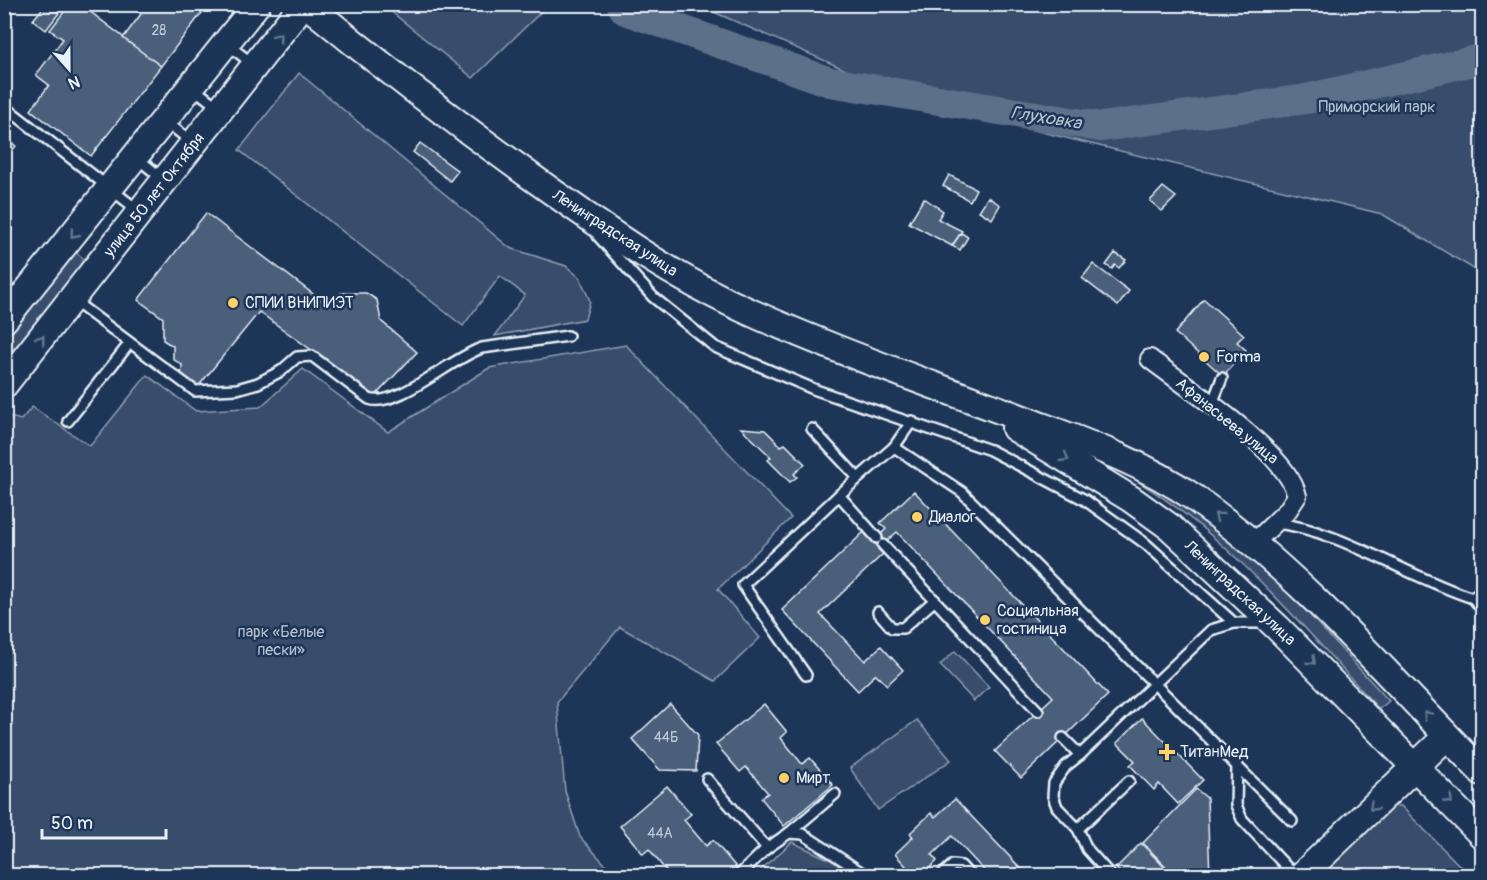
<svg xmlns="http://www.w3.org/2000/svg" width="1487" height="880" viewBox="0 0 1487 880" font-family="Pangolin,sans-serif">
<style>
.green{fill:#374d6c;stroke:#909fb2;stroke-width:1.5}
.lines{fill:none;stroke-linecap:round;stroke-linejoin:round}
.river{stroke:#5d7089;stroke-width:30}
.building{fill:#495e7a;stroke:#e8f1f8;stroke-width:1.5}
.lane-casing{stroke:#e8f1f8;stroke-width:14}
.street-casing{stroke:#e8f1f8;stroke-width:22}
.secondary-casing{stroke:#e8f1f8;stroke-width:30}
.lane{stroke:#1d3557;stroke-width:9}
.street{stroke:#1d3557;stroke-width:18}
.secondary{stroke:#1d3557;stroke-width:26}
.oneway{stroke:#64778f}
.poi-dot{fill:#ffd166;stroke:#1d3557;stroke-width:2}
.labels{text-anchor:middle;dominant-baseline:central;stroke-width:5;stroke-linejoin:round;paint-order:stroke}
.number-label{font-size:14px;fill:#c0ccd8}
.park-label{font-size:16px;fill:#b3c0ce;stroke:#1d3557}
.street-label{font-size:16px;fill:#e8f1f8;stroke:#1d3557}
.poi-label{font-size:16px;fill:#e8f1f8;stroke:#1d3557;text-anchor:start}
.water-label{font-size:18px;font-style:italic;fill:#b7c4d1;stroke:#1d3557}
</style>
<rect width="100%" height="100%" fill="#1d3557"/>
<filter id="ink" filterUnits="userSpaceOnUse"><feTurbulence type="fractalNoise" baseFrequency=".0167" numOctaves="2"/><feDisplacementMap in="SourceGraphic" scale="12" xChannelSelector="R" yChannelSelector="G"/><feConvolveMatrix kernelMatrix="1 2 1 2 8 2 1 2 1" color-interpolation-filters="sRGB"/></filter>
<g filter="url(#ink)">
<g class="green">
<path d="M383,5H548L473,78Z"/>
<path d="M698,5H1482V274L1382,214L921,103Z"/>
<path d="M299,73L510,248L566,266L580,278L590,301L585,319L495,336L525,295L500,276L463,326L239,150Z"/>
<path d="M73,250L89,263L5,369V336Z"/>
<path d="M626,345L791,518L718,589L760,638L715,681L620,627L557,702L565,791L580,837L615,875H5L4,425L10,417L21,420L32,407L90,446L147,375L196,411L260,407L303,369L388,432L489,368Z"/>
<path d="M1125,468L1188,507L1272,574L1389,701L1379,709C1302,626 1221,526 1120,471Z"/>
<path d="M955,651L989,687L974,701L940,665Z"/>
<path d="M917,720L951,760L878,810L850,768Z"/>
<path d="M1395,806H1401L1469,875L1327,876L1329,863L1388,809Z"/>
<path d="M792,842L835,862L847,875H755Z"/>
</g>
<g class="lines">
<path class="river" d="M621,4L625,10L830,82L1101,127L1306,99L1482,59"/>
</g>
<g class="building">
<path d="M46,4L59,13L46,30L33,20Z"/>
<path d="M70,4H80L161,66L91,156L31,110L49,85L36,75L63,39L50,30Z"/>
<path d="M129,4H197L204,10L161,66L123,38L141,14Z"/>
<path d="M4,136L16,146L4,160Z"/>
<path d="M420,143L458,171L450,181L413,152Z"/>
<path d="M949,175L976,189L970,201L943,186Z"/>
<path d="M1163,187L1176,197L1162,211L1150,201Z"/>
<path d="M988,197L1000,205L992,219L979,211Z"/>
<path d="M924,198L943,211L938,219L962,231L952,246L909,223Z"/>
<path d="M206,213L329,306L341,293H366L377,300L381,321L417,352L375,396L259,312L197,388L181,379L182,365L173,359V346L163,340V318L138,300Z"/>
<path d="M961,233L968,237L960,250L952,246Z"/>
<path d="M1115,253L1126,260L1119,268L1115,265L1112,269L1106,265Z"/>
<path d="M1093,264L1129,291L1118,306L1082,278Z"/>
<path d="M1204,299L1244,335L1237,342L1246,350L1223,376L1175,333Z"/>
<path d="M741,428L765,430L781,446L785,444L805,464L794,474L797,477L790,482L768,460L771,457Z"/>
<path d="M914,491L1108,695L1021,778L995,751L1053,697L897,532L878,549L883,554L820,614L865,661L881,646L903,670L887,685L876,674L858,691L782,610L865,531L874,541L886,529L880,523Z"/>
<path d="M670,704L698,735L696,771L660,770L632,739Z"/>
<path d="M764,704L787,732L781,738L802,764L810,758L833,785L784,826L761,798L768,793L746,767L740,772L716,744Z"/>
<path d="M1142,718L1203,780L1178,804L1159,784L1154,790L1130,765L1135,761L1117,743Z"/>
<path d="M667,786L691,814L684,820L706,846L713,840L736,867L726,876H670L649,849L643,854L620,826Z"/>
<path d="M1196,789L1207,798L1210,876H1175L1143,843Z"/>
<path d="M955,799L1028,876H989L952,836L932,855L937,861L922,876H915L895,854L913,837L910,833L931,813L935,817Z"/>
<path d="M1141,843L1173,876H1123L1116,868Z"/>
</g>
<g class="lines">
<g class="lane-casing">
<g id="lane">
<path d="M227,44L254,65"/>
<path d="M192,87L219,108"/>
<path d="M4,106L139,211"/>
<path d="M165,121L192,142"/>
<path d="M137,158L163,179"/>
<path d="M598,236L653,297L715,347L816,390L990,450L1085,500L1146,544L1234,623"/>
<path d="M74,301L195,391L237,389L258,383L281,371L297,357L312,356L369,399C396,409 453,357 482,348L568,336"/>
<path d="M1211,407L1222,378"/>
<path d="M68,421L129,344"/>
<path d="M812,429L858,478"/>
<path d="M894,447L962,492L1292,821"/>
<path d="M1275,523C1339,529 1409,578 1473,598L1482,589"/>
<path d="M877,538L839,495L894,447L912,421"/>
<path d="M883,545L1038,711"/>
<path d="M1473,598L1482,609"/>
<path d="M878,612L892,628H903L935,600"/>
<path d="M806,675L743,585L839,495"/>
<path d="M1063,738L1080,755L1211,630L1234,623H1263"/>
<path d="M1080,755L1066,766L1054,783L1053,796L1057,807L1078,829L1087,849L1111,876"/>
<path d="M1237,765L1236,805L1242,819L1295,876"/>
<path d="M707,779L767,848L789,833L803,834L867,876"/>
<path d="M1078,829L1129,781"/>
<path d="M789,833L835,794"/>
<path d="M738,876L767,848"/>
<path d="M941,876L953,865L961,866L970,876"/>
</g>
</g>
<g class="street-casing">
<path id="street" d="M1150,359C1186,387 1288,452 1297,496L1287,511L1253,544"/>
</g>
<g class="secondary-casing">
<g id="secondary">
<path d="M306,4C380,65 456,123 533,178C603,228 673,278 752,313C843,354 938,386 1031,422C1087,443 1144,463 1193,497C1302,574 1390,678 1482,772"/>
<path d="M4,320L257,4"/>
<path d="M4,385L303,4"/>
<path d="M1015,428L1131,499L1170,527L1278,628L1482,835"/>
<path d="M1301,876L1447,736"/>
</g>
</g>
<use href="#lane" class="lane"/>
<use href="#street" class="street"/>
<use href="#secondary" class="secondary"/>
</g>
<defs><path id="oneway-chevron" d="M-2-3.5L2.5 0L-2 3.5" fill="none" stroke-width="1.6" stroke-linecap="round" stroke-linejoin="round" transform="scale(1.5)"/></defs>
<g class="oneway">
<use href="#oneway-chevron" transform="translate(278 37) rotate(-52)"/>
<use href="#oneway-chevron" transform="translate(74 234) rotate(129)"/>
<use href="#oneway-chevron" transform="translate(41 339) rotate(-52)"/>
<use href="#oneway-chevron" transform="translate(1065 458) rotate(31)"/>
<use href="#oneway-chevron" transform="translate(1218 516) rotate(-142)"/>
<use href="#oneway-chevron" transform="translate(1312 661) rotate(45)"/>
<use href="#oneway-chevron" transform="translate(1427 715) rotate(-133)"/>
<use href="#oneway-chevron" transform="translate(1449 800) rotate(46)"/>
<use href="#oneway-chevron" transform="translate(1373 807) rotate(136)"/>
</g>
</g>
<g class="poi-dot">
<circle cx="233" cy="303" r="6"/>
<circle cx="1204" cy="357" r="6"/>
<circle cx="917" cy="517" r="6"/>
<circle cx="985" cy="620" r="6"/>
<path d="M1164 743h6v6h6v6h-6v6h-6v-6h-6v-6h6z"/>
<circle cx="784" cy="778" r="6"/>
</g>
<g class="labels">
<g class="number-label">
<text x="159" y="30">28</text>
<text x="666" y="737">44Б</text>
<text x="660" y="833">44А</text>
</g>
<g class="park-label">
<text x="1377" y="107">Приморский парк</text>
<text x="281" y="632">парк «Белые<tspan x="281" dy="18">пески»</tspan></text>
</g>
<g class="street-label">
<text transform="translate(154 195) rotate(-52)">улица 50 лет Октября</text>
<text transform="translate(615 233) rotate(33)">Ленинградская улица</text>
<text transform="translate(1227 421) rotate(39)">Афанасьева улица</text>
<text transform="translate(1240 593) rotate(43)">Ленинградская улица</text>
</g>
<g class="poi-label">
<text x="245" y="303">СПИИ ВНИПИЭТ</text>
<text x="1216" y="357">Forma</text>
<text x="929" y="517">Диалог</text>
<text x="997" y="611">Социальная<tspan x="997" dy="18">гостиница</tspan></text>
<text x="1180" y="752">ТитанМед</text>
<text x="796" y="778">Мирт</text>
</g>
<g class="water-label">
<text transform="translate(1046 118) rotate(9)">Глуховка</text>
</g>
</g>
<rect width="1487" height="880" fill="none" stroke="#1d3557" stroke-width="24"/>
<rect x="12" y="12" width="1463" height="856" fill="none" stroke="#e8f1f8" stroke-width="2" filter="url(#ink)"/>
<g transform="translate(69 69) rotate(159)" stroke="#1d3557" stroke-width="4.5" paint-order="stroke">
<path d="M0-4.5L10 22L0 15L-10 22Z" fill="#e8f1f8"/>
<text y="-9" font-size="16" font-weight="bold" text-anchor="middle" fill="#e8f1f8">N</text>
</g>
<path d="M42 829v9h124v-9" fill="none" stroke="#e8f1f8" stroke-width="3"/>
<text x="51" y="829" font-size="18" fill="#e8f1f8" stroke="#1d3557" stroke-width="4.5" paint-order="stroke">50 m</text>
</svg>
